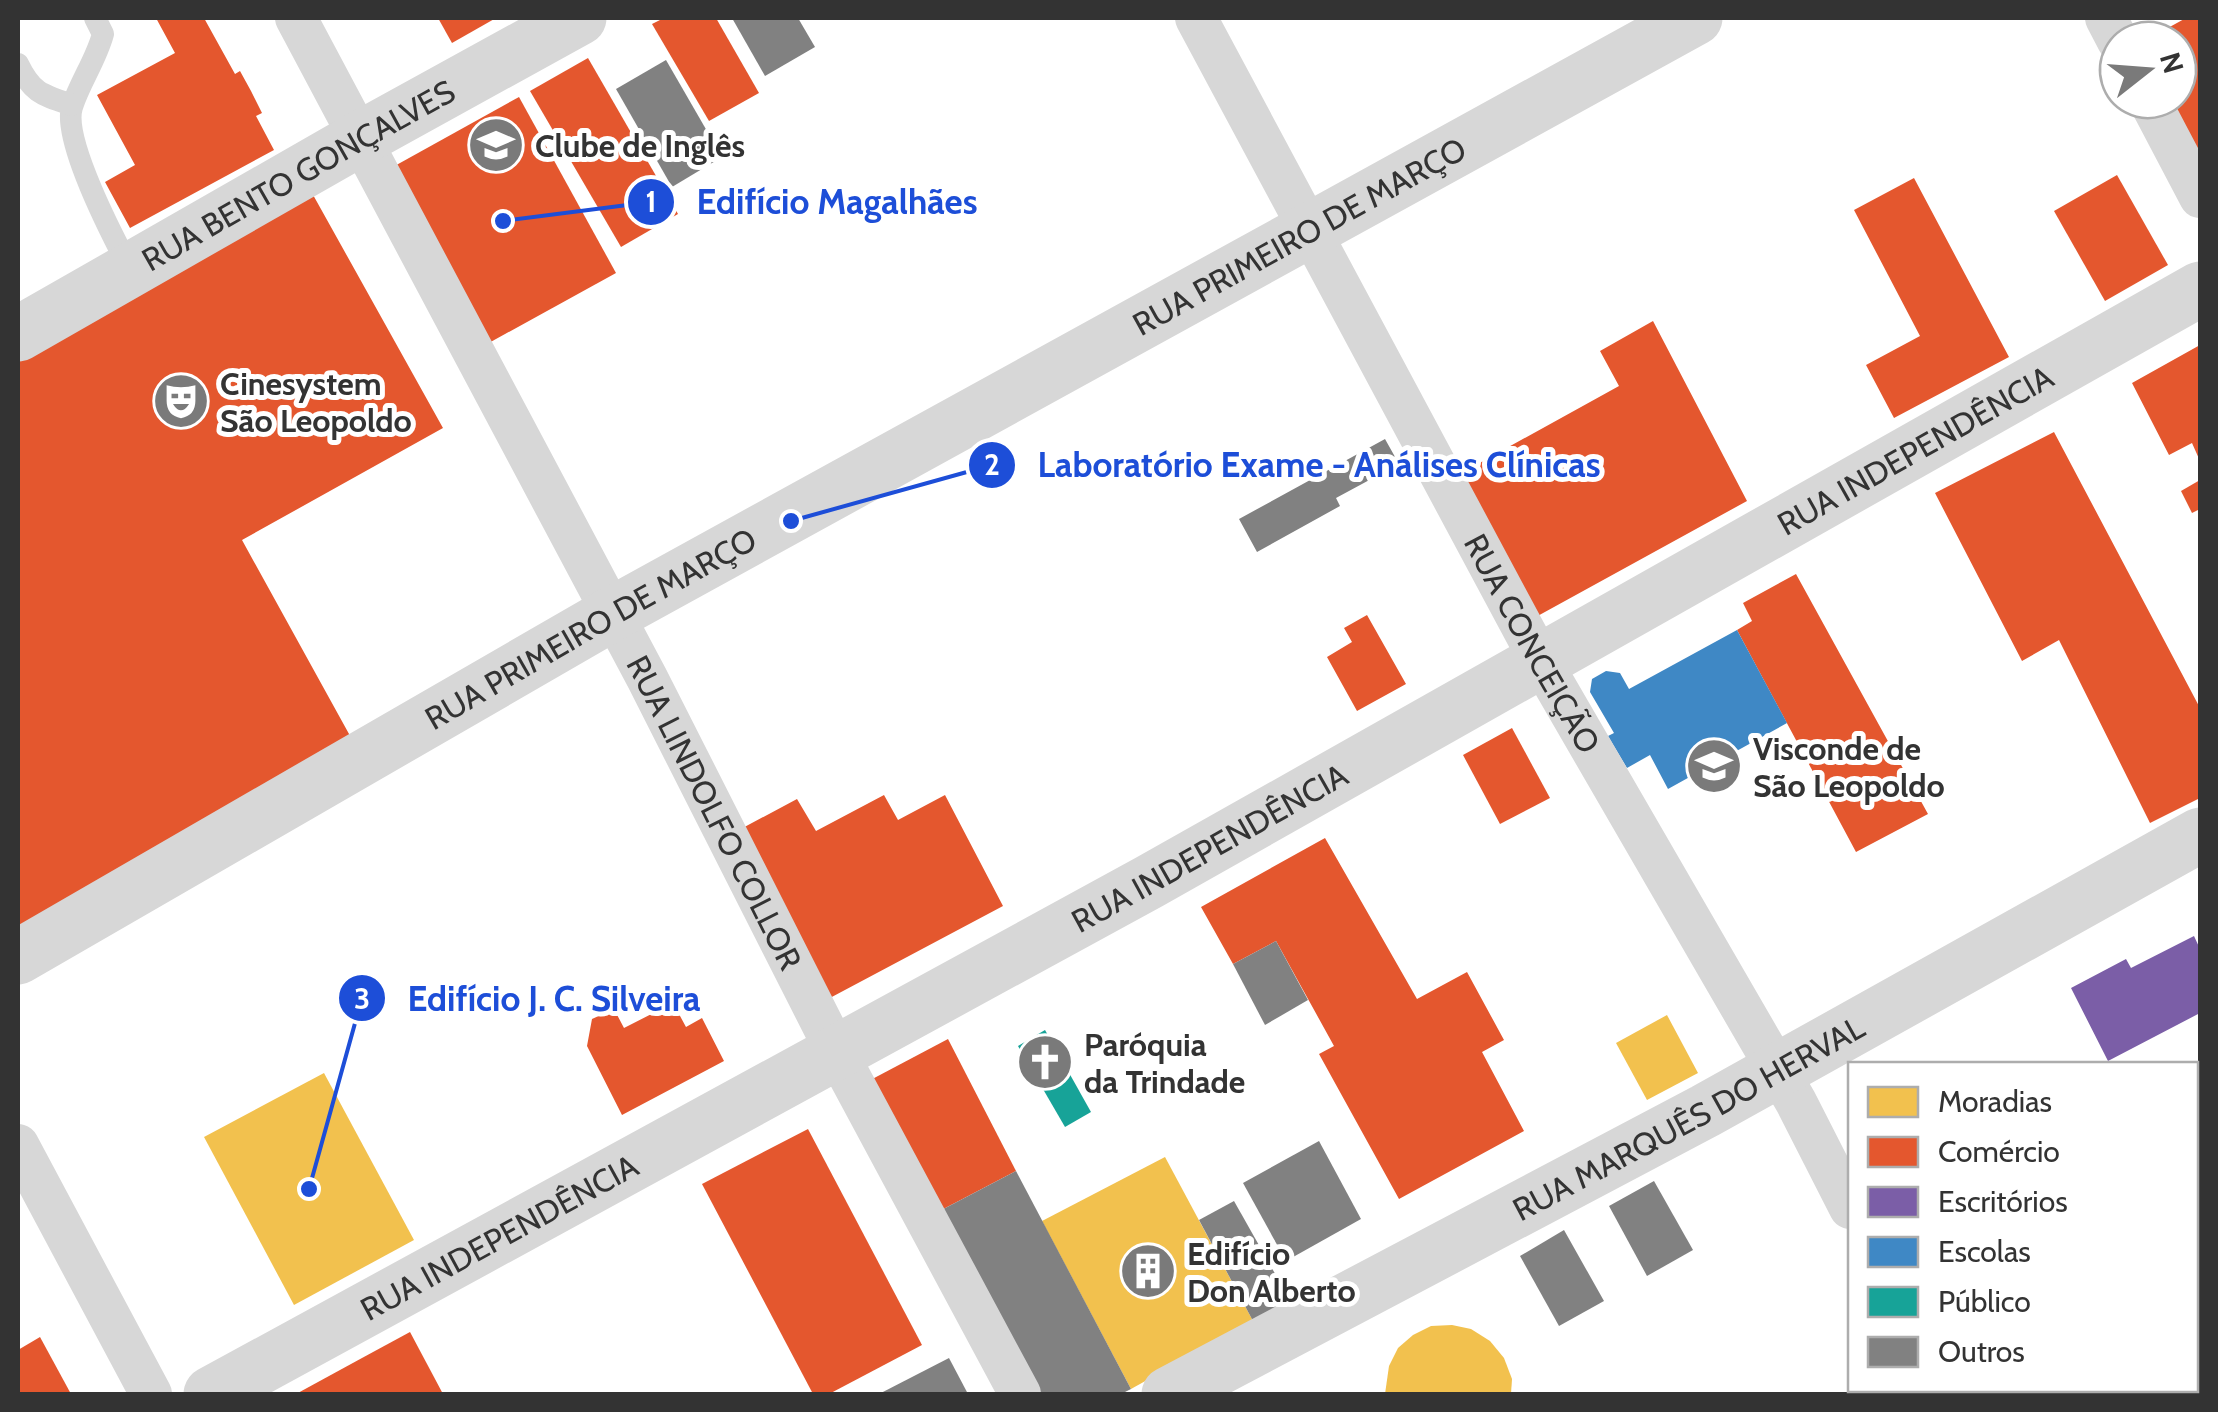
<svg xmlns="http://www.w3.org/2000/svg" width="2218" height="1412" viewBox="0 0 2218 1412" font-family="Cabin,sans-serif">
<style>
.homes{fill:#f2c14e}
.shops{fill:#e4572e}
.offices{fill:#7b5ea7}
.schools{fill:#3f88c5}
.public{fill:#17a398}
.building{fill:#818181}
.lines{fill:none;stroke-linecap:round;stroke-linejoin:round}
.service{stroke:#d7d7d7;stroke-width:22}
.minor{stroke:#d7d7d7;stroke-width:42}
.tertiary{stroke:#d7d7d7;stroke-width:55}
.labels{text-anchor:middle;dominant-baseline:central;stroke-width:10;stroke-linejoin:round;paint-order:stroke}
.poi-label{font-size:32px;font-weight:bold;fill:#333;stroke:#fff;text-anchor:start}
.street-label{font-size:32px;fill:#333;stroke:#fff}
.leader{fill:none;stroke:#1d4ed8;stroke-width:4}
.callout-dot{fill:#1d4ed8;stroke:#fff;stroke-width:4}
.mark-label{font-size:30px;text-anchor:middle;font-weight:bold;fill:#fff}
.callout-label{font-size:35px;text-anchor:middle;font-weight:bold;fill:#1d4ed8;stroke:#fff;stroke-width:10;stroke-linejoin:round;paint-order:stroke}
</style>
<rect width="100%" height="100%" fill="#fff"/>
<g class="homes">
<path d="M1667,1015L1698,1073L1647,1100L1616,1043Z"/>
<path d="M324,1073L414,1240L294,1305L204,1137Z"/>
<path d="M2200,1086V1309L2196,1312V1088Z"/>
<path d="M1165,1157L1253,1321L1131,1389L1042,1221Z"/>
<path d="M1452,1325L1471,1329L1490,1341L1504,1358L1512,1379L1511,1394H1385L1389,1366L1398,1348L1413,1335L1431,1326Z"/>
</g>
<g class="shops">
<path d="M156,18H204L235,74L240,71L251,91L262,113L256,116L274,150L130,228L105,182L135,165L97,95L175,53Z"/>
<path d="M438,18H496L452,43Z"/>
<path d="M664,18H716L759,93L709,121L652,24Z"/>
<path d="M2186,18H2197L2200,23V171L2161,100H2178V40H2146Z"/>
<path d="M588,58L678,214L621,247L530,91Z"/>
<path d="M519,97L616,273L487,344L391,168Z"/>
<path d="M2117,175L2168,265L2105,301L2054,211Z"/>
<path d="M1914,178L2009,357L1894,418L1866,365L1920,336L1854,210Z"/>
<path d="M312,193L443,428L242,540L354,743L18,928V358Z"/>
<path d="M1653,321L1747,501L1534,618L1456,476L1619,386L1600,351Z"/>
<path d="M2200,345V461L2192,443L2169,455L2132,383Z"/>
<path d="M2054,432L2200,708V798L2150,823L2059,640L2022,661L1935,493Z"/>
<path d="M2200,480V509L2192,513L2181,491Z"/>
<path d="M1796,574L1928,814L1856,852L1737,630L1752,621L1743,603Z"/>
<path d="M1367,615L1406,684L1357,711L1327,657L1352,642L1344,628Z"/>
<path d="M1512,728L1550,798L1500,824L1463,755Z"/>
<path d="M884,795L898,820L945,795L1003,906L828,999L737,831L797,799L816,831Z"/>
<path d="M1325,838L1417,999L1467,972L1504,1040L1482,1052L1524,1131L1399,1199L1319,1054L1334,1046L1276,941L1233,964L1201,907Z"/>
<path d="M673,1003L686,1027L702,1018L724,1061L622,1115L587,1046L592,1019L614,1009L624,1028Z"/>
<path d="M948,1039L1016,1171L930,1216L861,1085Z"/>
<path d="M808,1129L922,1345L829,1394H813L702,1184Z"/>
<path d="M410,1332L443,1394H296L362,1358Z"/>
<path d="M40,1337L71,1394H18V1350Z"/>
<path d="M1948,1390H2049L2040,1394H1951Z"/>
</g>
<path class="offices" d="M2194,936L2200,949V1013L2108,1061L2071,988L2126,959L2131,968Z"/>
<path class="schools" d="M1737,630L1787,723L1668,789L1650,755L1627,768L1608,736L1614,733L1590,692L1592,679L1606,671L1620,673L1629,689Z"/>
<path class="public" d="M1045,1030L1091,1112L1065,1127L1018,1046Z"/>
<g class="building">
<path d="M732,18H798L815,47L765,76Z"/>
<path d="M666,60L722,157L672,187L616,89Z"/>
<path d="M1385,439L1399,464L1336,498L1340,506L1257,552L1239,519Z"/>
<path d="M1276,941L1308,1000L1265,1025L1233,964Z"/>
<path d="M1319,1141L1361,1219L1286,1261L1243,1183Z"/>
<path d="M1016,1171L1131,1389L1121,1394H1024L930,1216Z"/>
<path d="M1654,1181L1693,1250L1647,1276L1609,1206Z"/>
<path d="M1234,1201L1291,1302L1253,1321L1199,1220Z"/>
<path d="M1564,1230L1604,1301L1559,1326L1520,1256Z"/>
<path d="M949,1358L968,1394H879Z"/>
</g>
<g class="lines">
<g class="service">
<path d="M95,18L103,34C96,60 80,82 72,107C62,140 113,237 130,269"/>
<path d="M18,64C32,93 42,95 72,105"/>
</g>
<g class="minor">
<path id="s1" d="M296,18L647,678L838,1055L1020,1394"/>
<path id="s2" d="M1196,18L1540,660L1796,1102L1850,1208"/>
<path d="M2106,18L2118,41"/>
<path d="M2149,100L2200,197"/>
<path d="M18,1145L151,1394"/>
<path d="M1944,1390L1947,1394"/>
</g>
<g class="tertiary">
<path id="s3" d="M18,334L361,138L579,18"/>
<path id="s4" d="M18,957L612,614L1695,18"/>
<path d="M2196,1335L2200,1332"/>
<path id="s5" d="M211,1394L1149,882L2200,289"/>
<path id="s6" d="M1169,1394L1705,1111L2200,835"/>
<path d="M2087,1394L2096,1390"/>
</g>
</g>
<defs>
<g id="school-disc" transform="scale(2.875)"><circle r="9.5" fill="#7a7a7a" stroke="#fff"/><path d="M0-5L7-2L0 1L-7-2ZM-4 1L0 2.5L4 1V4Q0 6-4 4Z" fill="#fff"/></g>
<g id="theatre-disc" transform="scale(2.875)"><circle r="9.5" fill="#7a7a7a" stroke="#fff"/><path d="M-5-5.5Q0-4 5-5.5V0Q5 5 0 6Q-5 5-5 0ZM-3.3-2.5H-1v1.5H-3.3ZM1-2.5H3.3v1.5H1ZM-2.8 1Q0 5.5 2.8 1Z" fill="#fff"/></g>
<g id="church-disc" transform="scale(2.875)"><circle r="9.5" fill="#7a7a7a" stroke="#fff"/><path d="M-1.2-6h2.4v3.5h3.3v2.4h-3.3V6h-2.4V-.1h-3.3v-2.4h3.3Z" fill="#fff"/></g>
<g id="building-disc" transform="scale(2.875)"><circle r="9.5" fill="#7a7a7a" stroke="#fff"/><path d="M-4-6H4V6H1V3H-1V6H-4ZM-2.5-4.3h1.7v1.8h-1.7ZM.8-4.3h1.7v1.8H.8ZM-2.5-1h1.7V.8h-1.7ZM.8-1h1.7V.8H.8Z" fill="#fff"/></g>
</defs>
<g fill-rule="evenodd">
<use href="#school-disc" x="496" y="145"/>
<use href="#theatre-disc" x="181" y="401"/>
<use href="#school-disc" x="1714" y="766"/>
<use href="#church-disc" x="1045" y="1062"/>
<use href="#building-disc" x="1148" y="1271"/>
</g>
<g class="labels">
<g class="poi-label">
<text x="535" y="145">Clube de Inglês</text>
<text x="220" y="383">Cinesystem<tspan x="220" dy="37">São Leopoldo</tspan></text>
<text x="1753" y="748">Visconde de<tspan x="1753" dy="37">São Leopoldo</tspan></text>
<text x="1084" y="1044">Paróquia<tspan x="1084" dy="37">da Trindade</tspan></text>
<text x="1187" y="1253">Edifício<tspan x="1187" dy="37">Don Alberto</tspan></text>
</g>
<g class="street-label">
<text stroke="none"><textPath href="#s3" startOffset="322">RUA BENTO GONÇALVES</textPath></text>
<text stroke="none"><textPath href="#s4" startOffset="1470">RUA PRIMEIRO DE MARÇO</textPath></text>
<text stroke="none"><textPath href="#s5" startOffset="1948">RUA INDEPENDÊNCIA</textPath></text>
<text stroke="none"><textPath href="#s4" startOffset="660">RUA PRIMEIRO DE MARÇO</textPath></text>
<text stroke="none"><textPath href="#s2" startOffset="710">RUA CONCEIÇÃO</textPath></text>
<text stroke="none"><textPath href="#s1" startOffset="898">RUA LINDOLFO COLLOR</textPath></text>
<text stroke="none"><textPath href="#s5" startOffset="1138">RUA INDEPENDÊNCIA</textPath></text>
<text stroke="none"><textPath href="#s6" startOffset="588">RUA MARQUÊS DO HERVAL</textPath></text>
<text stroke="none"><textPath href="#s5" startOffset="328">RUA INDEPENDÊNCIA</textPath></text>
</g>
</g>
<path class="leader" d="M503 221L651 202M791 521L992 465M309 1189L362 998"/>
<g class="callout-dot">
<circle cx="503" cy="221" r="10"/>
<circle cx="791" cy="521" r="10"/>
<circle cx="309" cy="1189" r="10"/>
<circle cx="651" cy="202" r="25"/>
<circle cx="992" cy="465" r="25"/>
<circle cx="362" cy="998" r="25"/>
</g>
<g class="mark-label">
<text x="651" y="212">1</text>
<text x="992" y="475">2</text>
<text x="362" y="1009">3</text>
</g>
<g class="callout-label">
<text x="837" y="214">Edifício Magalhães</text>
<text x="1319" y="477">Laboratório Exame - Análises Clínicas</text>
<text x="554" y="1011">Edifício J. C. Silveira</text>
</g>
<rect width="2218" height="1412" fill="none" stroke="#333333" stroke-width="40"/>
<rect x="1848" y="1062" width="350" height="330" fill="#ffffff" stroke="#adadad" stroke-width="2.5"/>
<rect x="1868" y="1087" width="50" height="30" fill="#f2c14e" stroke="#adadad" stroke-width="2.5"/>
<text x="1938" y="1112" font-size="30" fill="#333333">Moradias</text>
<rect x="1868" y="1137" width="50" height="30" fill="#e4572e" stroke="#adadad" stroke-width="2.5"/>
<text x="1938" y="1162" font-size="30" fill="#333333">Comércio</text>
<rect x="1868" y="1187" width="50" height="30" fill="#7b5ea7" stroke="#adadad" stroke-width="2.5"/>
<text x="1938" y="1212" font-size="30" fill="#333333">Escritórios</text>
<rect x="1868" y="1237" width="50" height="30" fill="#3f88c5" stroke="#adadad" stroke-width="2.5"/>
<text x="1938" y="1262" font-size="30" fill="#333333">Escolas</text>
<rect x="1868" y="1287" width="50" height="30" fill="#17a398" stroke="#adadad" stroke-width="2.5"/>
<text x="1938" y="1312" font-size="30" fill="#333333">Público</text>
<rect x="1868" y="1337" width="50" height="30" fill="#818181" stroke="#adadad" stroke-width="2.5"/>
<text x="1938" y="1362" font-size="30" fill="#333333">Outros</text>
<g transform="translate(2148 70) rotate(73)"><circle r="48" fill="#ffffff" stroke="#adadad" stroke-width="2.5"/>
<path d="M0-8L18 38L0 25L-18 38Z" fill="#7a7a7a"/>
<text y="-15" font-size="28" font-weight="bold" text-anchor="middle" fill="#333333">N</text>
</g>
</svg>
